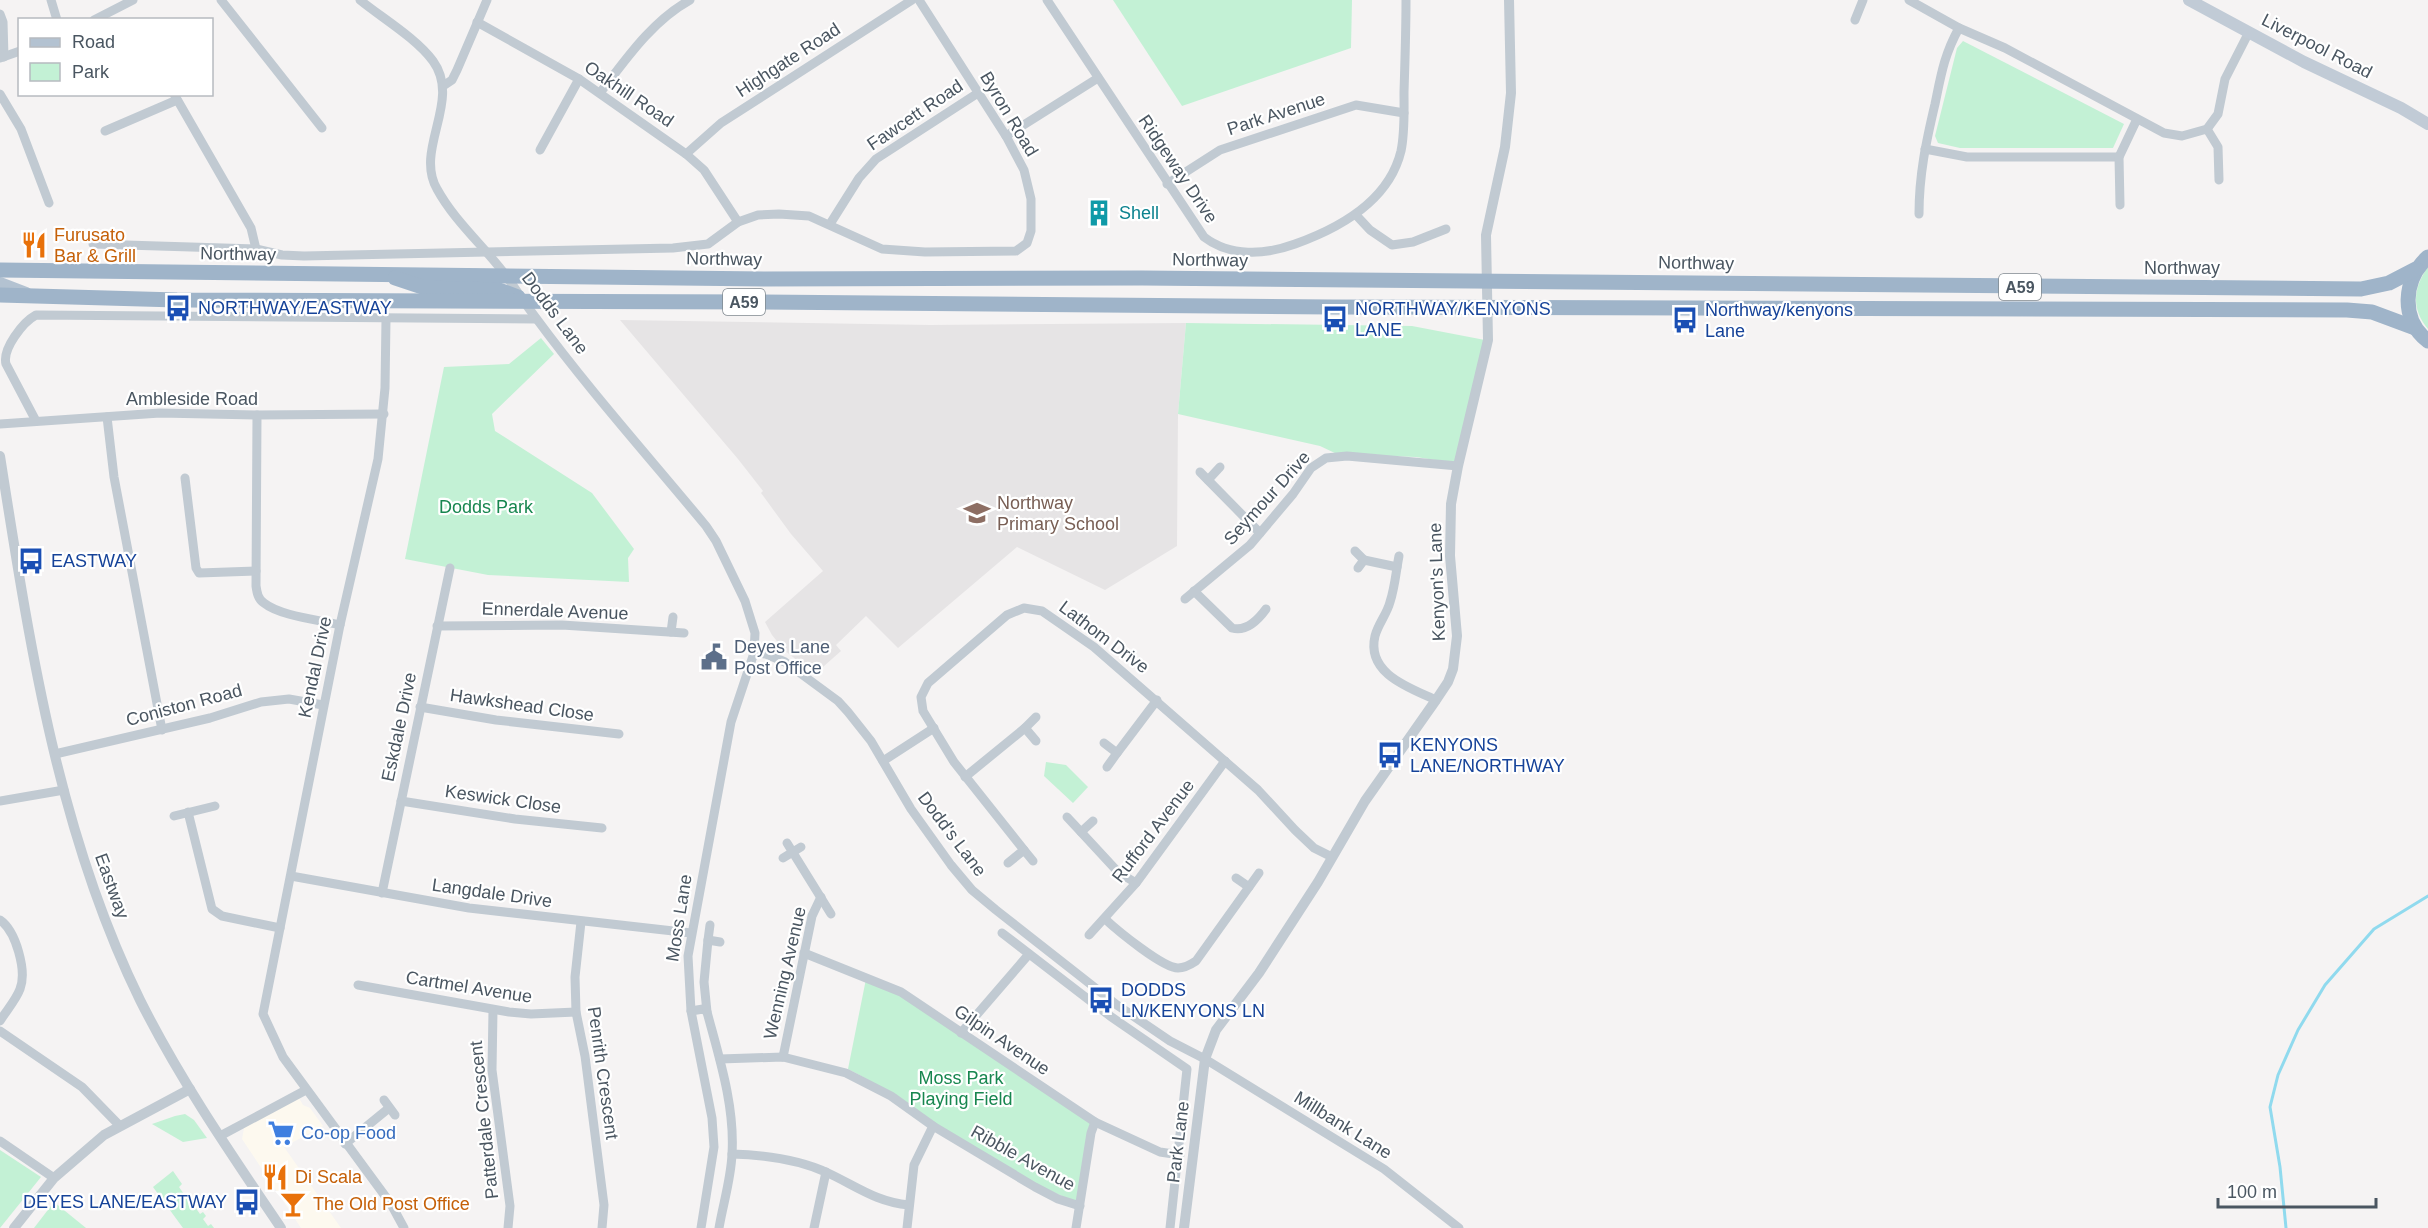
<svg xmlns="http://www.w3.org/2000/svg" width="2428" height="1228" viewBox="0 0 2428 1228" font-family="Helvetica,sans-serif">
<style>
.commercial{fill:#fdf9ef}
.education{fill:#e6e4e5}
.green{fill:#c3f1d5}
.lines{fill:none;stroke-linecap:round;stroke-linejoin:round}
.stream{stroke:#90daee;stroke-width:3}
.minor{stroke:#c1cad2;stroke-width:9}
.tertiary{stroke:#c1cad2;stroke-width:10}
.secondary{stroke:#c1cbd6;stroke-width:12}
.primary{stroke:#b3c2d1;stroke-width:14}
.trunk{stroke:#9fb4c9;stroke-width:15}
.labels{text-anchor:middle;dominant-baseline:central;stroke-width:4.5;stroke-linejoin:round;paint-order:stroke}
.shield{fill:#fff;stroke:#808990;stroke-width:1.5}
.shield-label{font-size:16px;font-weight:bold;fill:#4a5661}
.street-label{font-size:18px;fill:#4a5661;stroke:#fff}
.culture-label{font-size:18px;fill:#0d838f;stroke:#fff;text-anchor:start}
.food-label{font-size:18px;fill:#c56008;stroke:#fff;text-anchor:start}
.transit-label{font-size:18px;fill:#164399;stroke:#fff;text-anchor:start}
.education-label{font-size:18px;fill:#785e54;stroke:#fff;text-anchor:start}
.park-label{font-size:18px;fill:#17864f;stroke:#fff}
.service-label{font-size:18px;fill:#4e5e75;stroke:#fff;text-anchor:start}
.shop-label{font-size:18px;fill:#366cbe;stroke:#fff;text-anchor:start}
</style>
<rect width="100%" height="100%" fill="#f5f3f3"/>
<path class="commercial" d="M299,1098L303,1105L310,1108L323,1126L284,1147L341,1228H301L242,1139L244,1128Z"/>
<path class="education" d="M620,320L930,325L1186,323L1178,414L1177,546L1105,590L1017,547L898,648L866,616L836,645L841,651L815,674L800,660L798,661L784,650L772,635L765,622L823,571L791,534L761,493L763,491L738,459Z"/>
<g class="green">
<path d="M1113,0H1352L1351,48L1182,106Z"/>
<path d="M1963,41L2124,124L2113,148H1960L1938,143L1935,136L1957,48Z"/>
<path d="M2428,267V329C2411,309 2413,288 2428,267Z"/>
<path d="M1186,323L1412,326L1485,340L1455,463L1416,457L1337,454L1320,446L1178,414Z"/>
<path d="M541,338L554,354L492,414L495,431L592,493L634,549L628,558L629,582L488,575L405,559L444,367L509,364Z"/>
<path d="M1046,762L1066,765L1088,787L1073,803L1044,776Z"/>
<path d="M866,979L900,994L1091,1121L1078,1203C1030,1183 980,1153 937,1125C908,1105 880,1085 848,1069Z"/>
<path d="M185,1114L194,1120L207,1138L183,1142L152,1124L175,1116Z"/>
<path d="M0,1150L41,1177L0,1228Z"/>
<path d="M173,1171L182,1184L179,1187L186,1197L190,1194L198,1205L195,1207L200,1214L203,1212L206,1216L203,1219L208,1226L211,1224L214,1228H183L153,1187Z"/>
<path d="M54,1202L86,1228H34Z"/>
</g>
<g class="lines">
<path class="stream" d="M2286,1228L2280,1167L2270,1107L2278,1075L2298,1030L2325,985L2374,929L2428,896"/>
<g class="minor">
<path d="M51,0L57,20"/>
<path d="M221,0L322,128"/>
<path d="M360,0C382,18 416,38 433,61C462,101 414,149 437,189C455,222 485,247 507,277C517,291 526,305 536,318C589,390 649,457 706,526L716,541L745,601L755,633L754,653L731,722L688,956L691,1011L712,1118L714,1147L701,1228"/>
<path d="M1047,0L1204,237C1230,257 1265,255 1295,244C1340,228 1389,201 1401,151C1405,132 1404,111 1404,92C1405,61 1406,31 1406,0"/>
<path d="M1909,0L1959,28L2005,48L2164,133L2182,136L2207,129L2218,114L2225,79L2249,32"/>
<path d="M0,14L3,22L4,57"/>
<path d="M94,20L133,0"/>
<path d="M1855,20L1863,0"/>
<path d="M477,22L579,79L686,154L704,170L738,222"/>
<path d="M0,58L20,51"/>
<path d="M443,86L452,80L457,70L487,0"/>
<path d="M600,93C626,59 652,21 690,0"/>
<path d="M0,94L21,129L49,203"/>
<path d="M174,94L251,228L256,249"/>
<path d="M2207,129L2218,147L2219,180"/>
<path d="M105,131L177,100"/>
<path d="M1006,136L1098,78"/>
<path d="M1925,149L1967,157H2119"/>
<path d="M540,150L579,79"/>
<path d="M686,154L721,123L912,0"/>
<path d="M1167,184L1220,150L1356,105L1404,113"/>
<path d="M2120,205L2119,157L2137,119"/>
<path d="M1919,214C1919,175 1926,142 1935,104C1941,75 1944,55 1959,28"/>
<path d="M1356,215L1370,230L1392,245L1413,242L1446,229"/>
<path d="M830,224L859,178L876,159L978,93"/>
<path d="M93,244L256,249L282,255L304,256L673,248L708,244L738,222L758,215L779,214L809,216L882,249L925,252L1016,251L1027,243L1031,231V199L1024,170L1006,136L919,0"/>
<path d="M386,319L385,388L378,459L340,625L263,1014L283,1057L391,1204L404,1228"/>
<path d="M257,415L256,586C257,593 258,599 264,603C280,616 320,620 340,625"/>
<path d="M107,417L114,477L162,730"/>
<path d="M36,421L6,364C2,349 23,322 36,315L536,319"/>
<path d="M0,424L160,413L257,415L384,414"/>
<path d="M1200,472L1260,533"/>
<path d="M185,478L196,568L199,573L256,571"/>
<path d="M1208,480L1220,467"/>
<path d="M1355,551L1364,560L1358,568"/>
<path d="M1399,556C1396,571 1395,587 1390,602C1387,614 1378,624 1375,636C1366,674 1410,688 1436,700"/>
<path d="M1364,560L1397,567"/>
<path d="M1194,591L1232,628C1246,632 1258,620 1266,609"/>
<path d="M1185,599L1250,545L1293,494L1311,468L1326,458L1347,456L1458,466"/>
<path d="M437,626L562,625L684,633"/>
<path d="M671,632L673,617"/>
<path d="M754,653L766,654L785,662L838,701L848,712L871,741L911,809L951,865L972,890L996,910L1117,1005L1170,1041L1205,1059L1384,1169L1459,1228"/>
<path d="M420,707L496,720L619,734"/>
<path d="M1036,741L1025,728L1036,717"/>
<path d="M1104,743L1117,753L1107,767"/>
<path d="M1117,753L1157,700"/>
<path d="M55,754L210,718L261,702L289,699L323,705"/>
<path d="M883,761L934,728"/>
<path d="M965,777L1025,728"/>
<path d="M0,801L64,790"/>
<path d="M401,801L515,819L602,828"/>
<path d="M188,812L212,909L222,916L280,928"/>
<path d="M174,816L215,806"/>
<path d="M1067,817L1081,832L1093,821"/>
<path d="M1081,832L1118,872L1136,883"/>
<path d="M787,843L831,914"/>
<path d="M1024,850L954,762L923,711L921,697L928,683L1007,615L1024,608L1042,611L1094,647L1258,790L1295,830L1314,848L1332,857"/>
<path d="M783,858L801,847"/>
<path d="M1008,863L1024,850L1033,861"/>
<path d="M291,876L469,908L691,933"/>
<path d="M1236,878L1249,887L1259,873"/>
<path d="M382,893L450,568"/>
<path d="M1105,919C1118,931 1163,968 1178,968C1185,968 1190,965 1196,961L1249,887"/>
<path d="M0,920C16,931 27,971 20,989C16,1000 6,1011 0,1021"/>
<path d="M581,922L575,977L576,1012L585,1056L604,1205L602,1228"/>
<path d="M710,925L708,940L720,942"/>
<path d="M1002,933L1110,1016L1187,1069L1170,1228"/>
<path d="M1089,935L1136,883L1225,761"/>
<path d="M804,953L901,992L1095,1122L1160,1152L1180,1155"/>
<path d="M358,985L509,1012L531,1014L576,1012"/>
<path d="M493,1010L492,1070L510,1206L508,1228"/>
<path d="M691,1011L703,1009L707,1012C719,1057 735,1106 732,1154C731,1179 723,1204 719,1228"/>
<path d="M707,1012L704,982L708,940"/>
<path d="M0,1031L82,1087L119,1125"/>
<path d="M961,1033L1029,954"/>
<path d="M783,1057L812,916L821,897"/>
<path d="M720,1059L783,1057L846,1073L891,1096L933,1126L1035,1187L1058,1199L1080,1206"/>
<path d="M384,1100L395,1115"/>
<path d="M220,1136L306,1090"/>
<path d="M0,1141L54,1178"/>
<path d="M345,1144L389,1108"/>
<path d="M732,1154C765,1155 798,1159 828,1173C856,1186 876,1202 909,1205"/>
<path d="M814,1228L826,1172"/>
<path d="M907,1228L914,1165L933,1126"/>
<path d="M1076,1228L1091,1133L1095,1122"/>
</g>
<g class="tertiary">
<path d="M0,456C29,640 57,831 140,1000C180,1080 231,1154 281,1228"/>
<path d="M14,1228L54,1178L104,1135L190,1089"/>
<path d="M1184,1228L1205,1059L1216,1030L1259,973L1318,882L1365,801L1436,700L1448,682L1453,669L1457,636L1450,556L1451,504L1458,466L1488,340L1486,235L1505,147L1511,93L1509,0"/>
</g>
<path class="secondary" d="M2189,0L2304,62L2401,108L2428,124"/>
<path class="primary" d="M0,284L26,294"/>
<g class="trunk">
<path d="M2428,257C2403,279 2400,320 2428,341"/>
<path d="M0,270L765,279L1142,278L2361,289L2389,283L2416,269"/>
<path d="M395,278L425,288L499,290L518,297"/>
<path d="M0,295L177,300L763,302L1333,307L2347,310L2372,312L2415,328"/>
</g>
</g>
<defs>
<g id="building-bare" transform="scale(2.07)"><path d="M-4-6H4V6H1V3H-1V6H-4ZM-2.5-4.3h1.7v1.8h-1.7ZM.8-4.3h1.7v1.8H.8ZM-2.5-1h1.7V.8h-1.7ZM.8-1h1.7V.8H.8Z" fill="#0f9aa8" stroke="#fff" stroke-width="2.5" paint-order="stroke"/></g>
<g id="restaurant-bare" transform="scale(2.07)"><path d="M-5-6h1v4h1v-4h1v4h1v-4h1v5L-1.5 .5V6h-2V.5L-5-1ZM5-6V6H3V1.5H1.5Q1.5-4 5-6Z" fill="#e8710a" stroke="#fff" stroke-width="2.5" paint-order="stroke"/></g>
<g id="bus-bare" transform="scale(2.07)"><path d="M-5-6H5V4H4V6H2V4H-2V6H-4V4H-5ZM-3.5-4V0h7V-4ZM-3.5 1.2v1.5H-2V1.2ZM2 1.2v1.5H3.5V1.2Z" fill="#1a4fb4" stroke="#fff" stroke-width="2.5" paint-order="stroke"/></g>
<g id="school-bare" transform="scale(2.07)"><path d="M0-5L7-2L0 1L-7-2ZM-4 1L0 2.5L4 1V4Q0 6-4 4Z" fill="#8d6e63" stroke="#fff" stroke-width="2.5" paint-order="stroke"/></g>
<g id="civic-bare" transform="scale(2.07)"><path d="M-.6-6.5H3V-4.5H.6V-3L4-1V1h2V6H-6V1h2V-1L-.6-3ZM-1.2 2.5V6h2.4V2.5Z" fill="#5c6f8a" stroke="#fff" stroke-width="2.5" paint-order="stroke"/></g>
<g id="supermarket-bare" transform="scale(2.07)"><path d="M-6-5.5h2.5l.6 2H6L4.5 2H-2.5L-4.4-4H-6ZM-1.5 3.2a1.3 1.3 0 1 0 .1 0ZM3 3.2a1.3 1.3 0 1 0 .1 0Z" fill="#3f7fe0" stroke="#fff" stroke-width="2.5" paint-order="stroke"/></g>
<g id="bar-bare" transform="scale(2.07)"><path d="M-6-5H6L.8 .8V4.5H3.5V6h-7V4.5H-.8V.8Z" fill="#e8710a" stroke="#fff" stroke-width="2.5" paint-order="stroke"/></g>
</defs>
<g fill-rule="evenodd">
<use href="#building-bare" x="1099" y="213"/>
<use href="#restaurant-bare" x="34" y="245"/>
<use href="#bus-bare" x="178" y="308"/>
<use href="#bus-bare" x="1335" y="319"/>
<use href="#bus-bare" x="1685" y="320"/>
<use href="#school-bare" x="977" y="513"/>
<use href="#bus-bare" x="31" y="561"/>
<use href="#civic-bare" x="714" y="657"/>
<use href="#bus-bare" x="1390" y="755"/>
<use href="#bus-bare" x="1101" y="1000"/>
<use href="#supermarket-bare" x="281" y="1133"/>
<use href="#restaurant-bare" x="275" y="1177"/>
<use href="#bus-bare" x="247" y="1202"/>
<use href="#bar-bare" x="293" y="1204"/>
</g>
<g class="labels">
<g class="shield">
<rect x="1999" y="274" width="42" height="26" rx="4.5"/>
<rect x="723" y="289" width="42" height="26" rx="4.5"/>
</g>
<g class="shield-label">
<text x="2020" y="287">A59</text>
<text x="744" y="302">A59</text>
</g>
<g class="street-label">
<text transform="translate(2317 46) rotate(27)">Liverpool Road</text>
<text transform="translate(788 60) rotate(-33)">Highgate Road</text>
<text transform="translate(629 94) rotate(34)">Oakhill Road</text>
<text transform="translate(1009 114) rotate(59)">Byron Road</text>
<text transform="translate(1276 114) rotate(-18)">Park Avenue</text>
<text transform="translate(915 115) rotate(-34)">Fawcett Road</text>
<text transform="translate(1178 169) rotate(56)">Ridgeway Drive</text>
<text transform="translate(238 254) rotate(1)">Northway</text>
<text transform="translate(724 259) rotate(1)">Northway</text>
<text transform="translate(1210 260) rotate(1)">Northway</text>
<text transform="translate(1696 263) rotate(1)">Northway</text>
<text x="2182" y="268">Northway</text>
<text transform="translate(555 313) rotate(53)">Dodds Lane</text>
<text x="192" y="399">Ambleside Road</text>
<text transform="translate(1267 498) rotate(-48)">Seymour Drive</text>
<text transform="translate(1437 582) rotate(-92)">Kenyon's Lane</text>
<text transform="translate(555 611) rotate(2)">Ennerdale Avenue</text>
<text transform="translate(1104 637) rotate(37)">Lathom Drive</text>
<text transform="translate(315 667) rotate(-78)">Kendal Drive</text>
<text transform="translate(184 705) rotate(-15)">Coniston Road</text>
<text transform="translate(522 705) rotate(8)">Hawkshead Close</text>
<text transform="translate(399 727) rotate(-78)">Eskdale Drive</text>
<text transform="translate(503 799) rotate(8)">Keswick Close</text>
<text transform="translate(1153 831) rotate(-53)">Rufford Avenue</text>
<text transform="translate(952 834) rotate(53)">Dodd's Lane</text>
<text transform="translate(112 886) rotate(70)">Eastway</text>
<text transform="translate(492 893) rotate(8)">Langdale Drive</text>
<text transform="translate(679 918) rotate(-81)">Moss Lane</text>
<text transform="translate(785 973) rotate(-77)">Wenning Avenue</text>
<text transform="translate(469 987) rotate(9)">Cartmel Avenue</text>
<text transform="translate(1002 1040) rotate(34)">Gilpin Avenue</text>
<text transform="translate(603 1073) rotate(82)">Penrith Crescent</text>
<text transform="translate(484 1120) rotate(-96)">Patterdale Crescent</text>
<text transform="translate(1343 1125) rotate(32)">Millbank Lane</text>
<text transform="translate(1178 1142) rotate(-83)">Park Lane</text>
<text transform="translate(1023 1158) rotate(29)">Ribble Avenue</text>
</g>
<g class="culture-label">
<text x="1119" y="213">Shell</text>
</g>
<g class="food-label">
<text x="54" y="235">Furusato<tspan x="54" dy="21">Bar &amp; Grill</tspan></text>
<text x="295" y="1177">Di Scala</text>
<text x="313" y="1204">The Old Post Office</text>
</g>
<g class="transit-label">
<text x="198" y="308">NORTHWAY/EASTWAY</text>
<text x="1355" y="309">NORTHWAY/KENYONS<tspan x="1355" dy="21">LANE</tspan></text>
<text x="1705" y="310">Northway/kenyons<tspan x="1705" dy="21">Lane</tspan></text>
<text x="51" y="561">EASTWAY</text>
<text x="1410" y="745">KENYONS<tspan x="1410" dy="21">LANE/NORTHWAY</tspan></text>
<text x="1121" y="990">DODDS<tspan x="1121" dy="21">LN/KENYONS LN</tspan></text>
<text x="227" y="1202" text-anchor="end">DEYES LANE/EASTWAY</text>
</g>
<g class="education-label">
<text x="997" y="503">Northway<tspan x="997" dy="21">Primary School</tspan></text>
</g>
<g class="park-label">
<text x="486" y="507">Dodds Park</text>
<text x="961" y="1078">Moss Park<tspan x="961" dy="21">Playing Field</tspan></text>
</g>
<g class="service-label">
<text x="734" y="647">Deyes Lane<tspan x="734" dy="21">Post Office</tspan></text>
</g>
<g class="shop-label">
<text x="301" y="1133">Co-op Food</text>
</g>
</g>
<rect x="18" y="18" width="195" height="78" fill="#ffffff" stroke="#b7bbc0" stroke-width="1.5"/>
<rect x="30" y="38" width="30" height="9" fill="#b3c2d1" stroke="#b7bbc0" stroke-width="1.5"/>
<text x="72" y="48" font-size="18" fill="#4a5661">Road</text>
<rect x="30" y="63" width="30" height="18" fill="#c3f1d5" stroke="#b7bbc0" stroke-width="1.5"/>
<text x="72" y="78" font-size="18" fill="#4a5661">Park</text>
<path d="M2218 1198v9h158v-9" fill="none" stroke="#4a5661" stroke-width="3"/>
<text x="2227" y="1198" font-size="18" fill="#4a5661" stroke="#ffffff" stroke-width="4.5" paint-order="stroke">100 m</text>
</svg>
